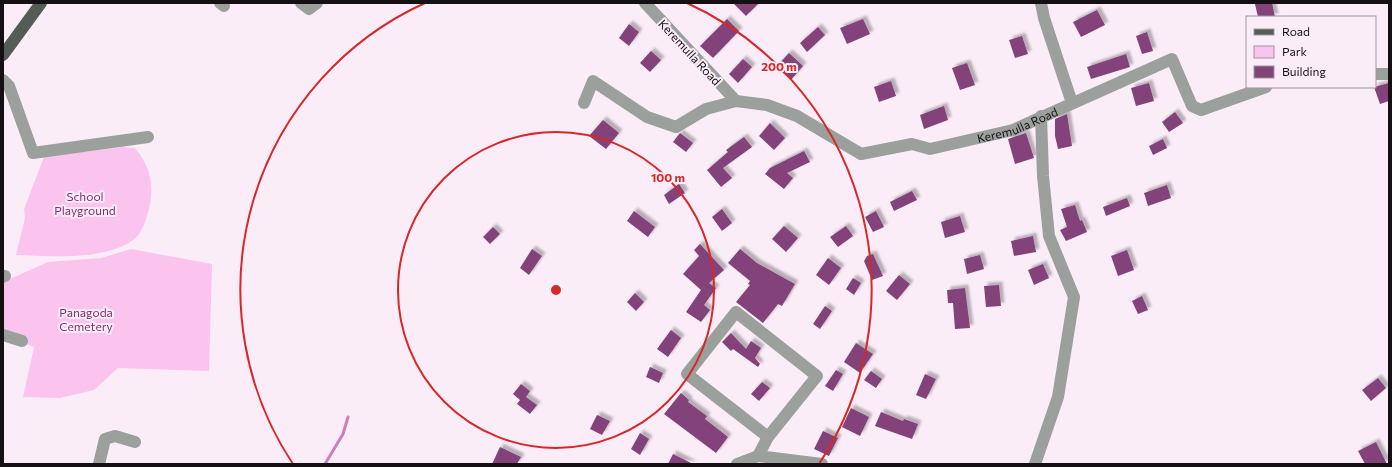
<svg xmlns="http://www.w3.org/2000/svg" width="1392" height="467" viewBox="0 0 1392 467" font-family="Commissioner,sans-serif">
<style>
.green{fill:#fac4ef}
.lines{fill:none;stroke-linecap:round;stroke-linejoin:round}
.stream{stroke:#c882bb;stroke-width:3}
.building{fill:#834379;filter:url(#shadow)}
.minor{stroke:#9ba09c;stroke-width:12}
.major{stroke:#545d55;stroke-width:12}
.ring{fill:none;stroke:#d62828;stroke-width:2}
.labels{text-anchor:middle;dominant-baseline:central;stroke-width:4;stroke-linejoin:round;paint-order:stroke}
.street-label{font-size:12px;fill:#141014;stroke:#fbedf8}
.park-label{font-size:12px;fill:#802d74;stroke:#fbedf8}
.centre{fill:#d62828;stroke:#fbedf8;stroke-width:2}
.ring-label{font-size:12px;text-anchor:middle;font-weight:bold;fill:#d62828;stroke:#fbedf8;stroke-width:4;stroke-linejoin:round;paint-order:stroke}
</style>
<defs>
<filter id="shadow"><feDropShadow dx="3.5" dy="-3.5" stdDeviation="1" flood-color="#0004"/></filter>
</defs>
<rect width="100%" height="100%" fill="#fbedf8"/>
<g class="green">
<path d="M123,147L135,148C149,165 154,182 150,204C148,215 142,235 132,241C102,261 50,256 16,255L25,218L24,209L44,157Z"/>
<path d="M131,249L212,264L209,371L118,368L94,390L60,398L23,397L34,347L3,335V282L48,262L101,258Z"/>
</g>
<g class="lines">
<path class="stream" d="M325,464L343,434L348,417"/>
</g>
<g class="building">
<path d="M733,3H759L746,16Z"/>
<path d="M1259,3H1272L1275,17H1258L1255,4Z"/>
<path d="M1097,10L1105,25L1081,37L1073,22Z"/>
<path d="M727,19L739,31L713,58L700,46Z"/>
<path d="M863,19L870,34L847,44L840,28Z"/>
<path d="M629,24L639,32L629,46L619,38Z"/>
<path d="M818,27L825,35L807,52L800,43Z"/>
<path d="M1147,32L1153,51L1142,54L1136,36Z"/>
<path d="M1022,36L1028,54L1015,58L1009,40Z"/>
<path d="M651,51L661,60L650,72L640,63Z"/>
<path d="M789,53L803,66L791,80L776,67Z"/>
<path d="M1126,54L1130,67L1091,79L1087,67Z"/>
<path d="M743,59L752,67L738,83L729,74Z"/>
<path d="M967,63L975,85L960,90L952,68Z"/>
<path d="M891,81L896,96L879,102L874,87Z"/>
<path d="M1149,83L1154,101L1136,106L1131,88Z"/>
<path d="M1389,83V101L1380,104L1374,87Z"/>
<path d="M944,106L948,120L924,129L920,115Z"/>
<path d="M1175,112L1183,123L1169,132L1162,122Z"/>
<path d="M1067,114L1072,146L1058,149L1055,136V119Z"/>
<path d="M603,120L619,133L606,149L589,136Z"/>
<path d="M770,123L785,138L774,150L759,136Z"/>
<path d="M680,133L693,143L686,152L673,142Z"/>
<path d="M1026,133L1034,158L1015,164L1008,139Z"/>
<path d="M744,137L752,147L723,168L732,178L721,187L707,170L728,152L726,150Z"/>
<path d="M1163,139L1167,148L1153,155L1149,146Z"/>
<path d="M804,151L810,162L787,173L793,178L784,189L765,174L770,168Z"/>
<path d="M679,184L685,193L669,204L664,195Z"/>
<path d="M1167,185L1171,198L1148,206L1144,193Z"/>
<path d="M912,191L917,200L894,211L890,202Z"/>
<path d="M1127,198L1130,206L1106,216L1103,207Z"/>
<path d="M1075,205L1080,221L1082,220L1087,232L1066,241L1060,230L1067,227L1061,209Z"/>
<path d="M722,209L732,223L722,231L712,217Z"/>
<path d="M634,211L655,227L648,237L627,221Z"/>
<path d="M876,211L884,227L873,232L865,217Z"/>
<path d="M960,216L965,232L945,238L941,222Z"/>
<path d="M784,226L798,238L786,252L772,239Z"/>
<path d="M846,226L853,236L838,247L830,237Z"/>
<path d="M493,227L500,234L490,244L483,237Z"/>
<path d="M1033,236L1036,252L1014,256L1011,241Z"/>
<path d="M700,244L724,270L709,283L716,288L704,305L710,310L701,322L686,312L701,290L683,274L699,256L694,250Z"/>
<path d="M532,249L542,256L529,275L520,268Z"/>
<path d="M740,249L757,263L795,284L782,306L778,304L763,323L736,302L750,285L748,284L750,281L728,263Z"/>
<path d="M1127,250L1134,270L1118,276L1111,256Z"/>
<path d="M873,254L883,276L872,280L864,261L867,256Z"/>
<path d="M980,255L984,269L967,274L964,259Z"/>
<path d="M828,258L841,268L829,285L816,275Z"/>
<path d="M1043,264L1049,278L1034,285L1028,270Z"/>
<path d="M899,275L910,284L897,300L886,291Z"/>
<path d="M853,278L861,283L854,295L846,289Z"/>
<path d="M999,285L1001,306L986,307L984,286Z"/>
<path d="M965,288L970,328L955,329L953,303H948L947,290Z"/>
<path d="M635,293L644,302L636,311L627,302Z"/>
<path d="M1142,296L1148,310L1138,314L1132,301Z"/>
<path d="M825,306L832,311L820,329L813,324Z"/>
<path d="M671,330L681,338L668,357L657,349Z"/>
<path d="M731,333L746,349L751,341L761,348L755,358L760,364L758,367L733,349L731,351L722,342Z"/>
<path d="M856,343L873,354L860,373L844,362Z"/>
<path d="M650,367L663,373L659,383L646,377Z"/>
<path d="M836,370L843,374L833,391L825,386Z"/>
<path d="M871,371L882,379L876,388L864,380Z"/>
<path d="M925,374L936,379L926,399L916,395Z"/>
<path d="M1378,378L1386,388L1371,401L1362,390Z"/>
<path d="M762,382L770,388L759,401L751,394Z"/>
<path d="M521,384L530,391L526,397L537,405L530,414L517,404L520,400L513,394Z"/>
<path d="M681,393L689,400L688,402L707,416L705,419L728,437L716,453L664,414Z"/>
<path d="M851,408L869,417L860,436L842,427Z"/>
<path d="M881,412L903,421L904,419L918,424L912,439L875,426Z"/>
<path d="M597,415L610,421L602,435L590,429Z"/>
<path d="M823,431L838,438L829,456L814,449Z"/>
<path d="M640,433L649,439L640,455L631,449Z"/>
<path d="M1376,442L1387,464H1365L1358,451Z"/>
<path d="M500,447L521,457L517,464H492Z"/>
<path d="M673,454L693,464H668Z"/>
</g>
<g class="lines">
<g class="minor">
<path d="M220,3L224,6"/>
<path d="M301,3L309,9L317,3"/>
<path d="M1041,3L1044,18L1072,103"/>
<path d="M1375,74H1389"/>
<path d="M3,80L9,86L33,153L148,137"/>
<path id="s1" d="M736,101L767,105L797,116L861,154L912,144L930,149L1013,130L1172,59L1192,106L1201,110L1266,87"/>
<path d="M584,103L593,81L647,117L676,127L706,109L736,101L645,3"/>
<path d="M3,277L5,276"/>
<path d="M3,335L22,341"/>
<path d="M758,456L768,437L687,374L736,312L817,376L768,437"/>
<path d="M99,464L105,439L115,436L135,442"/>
<path d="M737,464L758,456L822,464"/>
<path d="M1035,464L1058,397L1074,297L1049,236L1043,176L1041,116"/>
</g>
<path class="major" d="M3,55L41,3"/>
</g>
<g class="ring">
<circle cx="556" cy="290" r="158"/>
<path d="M293 464A315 315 0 0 1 425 3M687 3A315 315 0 0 1 819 464"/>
</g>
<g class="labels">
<g class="street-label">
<text transform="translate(690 52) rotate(47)">Keremulla Road</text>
<text stroke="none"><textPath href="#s1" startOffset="299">Keremulla Road</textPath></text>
</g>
<g class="park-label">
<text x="85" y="196">School<tspan x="85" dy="14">Playground</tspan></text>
<text x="86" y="312">Panagoda<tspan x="86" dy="14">Cemetery</tspan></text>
</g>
</g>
<circle cx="556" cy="290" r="6" class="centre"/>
<g class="ring-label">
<text x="779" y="71">200 m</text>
<text x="668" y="182">100 m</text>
</g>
<rect width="1392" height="467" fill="none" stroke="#141014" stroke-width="8"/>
<rect x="1246" y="16" width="130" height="72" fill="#fbedf8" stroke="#9f959d"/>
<rect x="1254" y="29" width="20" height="6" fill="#545d55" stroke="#9f959d"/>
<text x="1282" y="36" font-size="12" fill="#141014">Road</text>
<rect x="1254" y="46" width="20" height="12" fill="#fac4ef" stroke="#9f959d"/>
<text x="1282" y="56" font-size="12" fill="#141014">Park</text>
<rect x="1254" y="66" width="20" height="12" fill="#834379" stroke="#9f959d"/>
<text x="1282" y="76" font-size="12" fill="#141014">Building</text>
</svg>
